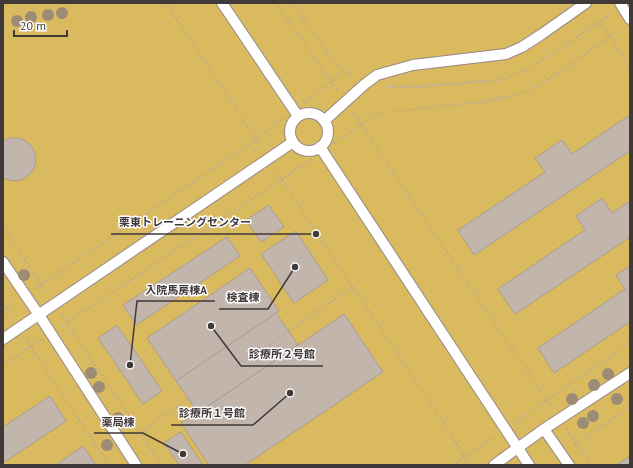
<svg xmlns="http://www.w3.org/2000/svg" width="633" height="468" viewBox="0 0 633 468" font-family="'PT Sans','Noto Sans JP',sans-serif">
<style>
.green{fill:#daba5f}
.building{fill:#c2b5ac;stroke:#a99d94}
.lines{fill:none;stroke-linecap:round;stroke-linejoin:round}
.service-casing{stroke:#978886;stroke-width:12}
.path{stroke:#b2a5a5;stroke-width:2.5;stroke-dasharray:1 3;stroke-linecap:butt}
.service{stroke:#fff;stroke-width:10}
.tree{fill:#9c8c75}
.leader{fill:none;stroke:#403939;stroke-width:1.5}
.callout-dot{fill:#403939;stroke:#fdfdfd;stroke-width:1.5}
.callout-label{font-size:11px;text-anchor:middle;font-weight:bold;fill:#403939;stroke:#fdfdfd;stroke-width:3;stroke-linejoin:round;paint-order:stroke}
</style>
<rect width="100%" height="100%" fill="#fcebea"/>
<rect class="green" x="3" y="3" width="627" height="462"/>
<g class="building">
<path d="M630,115V151L474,255L458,230L545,172L535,158L562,140L572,154Z"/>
<path d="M9,138H15L22,139L28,143L33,148L35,154L36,162L34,169L29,175L23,179L16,181L9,180L3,178V141Z"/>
<path d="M602,198L612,213L630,201V237L515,314L498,289L585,230L576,216Z"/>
<path d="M269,205L284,227L261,242L246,220Z"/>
<path d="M296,231L328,280L294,303L261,254Z"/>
<path d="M227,237L240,256L136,325L123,305Z"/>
<path d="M630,266V322L554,373L538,348L625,289L616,275Z"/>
<path d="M250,268L279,311L176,381L147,338Z"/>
<path d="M276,313L298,345L198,413L176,381Z"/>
<path d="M344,314L383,372L245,465H209L181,423L198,413Z"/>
<path d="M117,325L162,391L143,404L98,338Z"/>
<path d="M50,396L66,421L3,463V427Z"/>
<path d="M181,432L203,465H179L164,443Z"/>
<path d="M83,446L96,465H56Z"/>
<path d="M630,456V465H619L618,464Z"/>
</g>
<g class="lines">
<g class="service-casing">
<g id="service">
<path d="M222,3L298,116"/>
<path d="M620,3L630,19"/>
<circle cx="309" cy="132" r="19"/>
<path d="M324,121L365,84L377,75L413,65L506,54L522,47L542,34L586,3"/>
<path d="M320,147L529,465"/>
<path d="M3,262L39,315L136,465"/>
<path d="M3,339L293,142"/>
<path d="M544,429L569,465"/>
<path d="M494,465L544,429L630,373"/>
</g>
</g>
<g class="path">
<path d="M170,3L168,7L261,147"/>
<path d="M276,3L338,92"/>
<path d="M293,3C310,29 327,59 354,77"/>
<path d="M600,21L630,68"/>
<path d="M388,87H412L499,80L525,71L559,49L612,13"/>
<path d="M304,102L331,82L344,70"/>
<path d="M353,112L552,408"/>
<path d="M334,143L379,113L489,101L528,91L565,69L610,36L621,30"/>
<path d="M276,170L313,227L449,430L464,457L470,465"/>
<path d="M3,226L47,293"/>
<path d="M36,288L256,140L284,117"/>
<path d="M3,305L12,318"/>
<path d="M3,310L15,302"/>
<path d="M62,315L162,465"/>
<path d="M62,326L312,159"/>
<path d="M26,339L109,465"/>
<path d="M3,365L41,340"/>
<path d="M516,422L630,342"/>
<path d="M566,429L591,465"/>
<path d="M140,432L353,287"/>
<path d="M575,444L630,407"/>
<path d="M453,465L495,436"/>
</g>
<use href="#service" class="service"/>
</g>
<g class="tree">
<circle cx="62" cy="13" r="6"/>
<circle cx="48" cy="15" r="6"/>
<circle cx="31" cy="17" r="6"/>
<circle cx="17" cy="21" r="6"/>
<circle cx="24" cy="275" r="6"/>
<circle cx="91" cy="373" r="6"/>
<circle cx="608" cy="374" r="6"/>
<circle cx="594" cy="385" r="6"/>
<circle cx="99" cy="387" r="6"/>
<circle cx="572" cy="399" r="6"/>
<circle cx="617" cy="399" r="6"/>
<circle cx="593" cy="416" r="6"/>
<circle cx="118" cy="418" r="6"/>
<circle cx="583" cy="423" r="6"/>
<circle cx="107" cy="445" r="6"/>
</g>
<path class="leader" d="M316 234L259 234H111M130 365L137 301H215M295 267L268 309H219M211 326L241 366H323M290 393L253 425H171M183 454L143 433H94"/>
<g class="callout-dot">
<circle cx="316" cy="234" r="4"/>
<circle cx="130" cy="365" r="4"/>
<circle cx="295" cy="267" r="4"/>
<circle cx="211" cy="326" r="4"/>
<circle cx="290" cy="393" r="4"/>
<circle cx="183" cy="454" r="4"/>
</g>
<g class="callout-label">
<text x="185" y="226">栗東トレーニングセンター</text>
<text x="176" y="294">入院馬房棟A</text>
<text x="243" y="301">検査棟</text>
<text x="282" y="358">診療所２号館</text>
<text x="212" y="417">診療所１号館</text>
<text x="118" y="426">薬局棟</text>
</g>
<rect width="633" height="468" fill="none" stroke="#403939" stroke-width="8"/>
<path d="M14 30v6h53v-6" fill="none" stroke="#403939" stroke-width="2"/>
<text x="20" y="30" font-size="12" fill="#403939" stroke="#fdfdfd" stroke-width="3" paint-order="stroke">20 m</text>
</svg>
